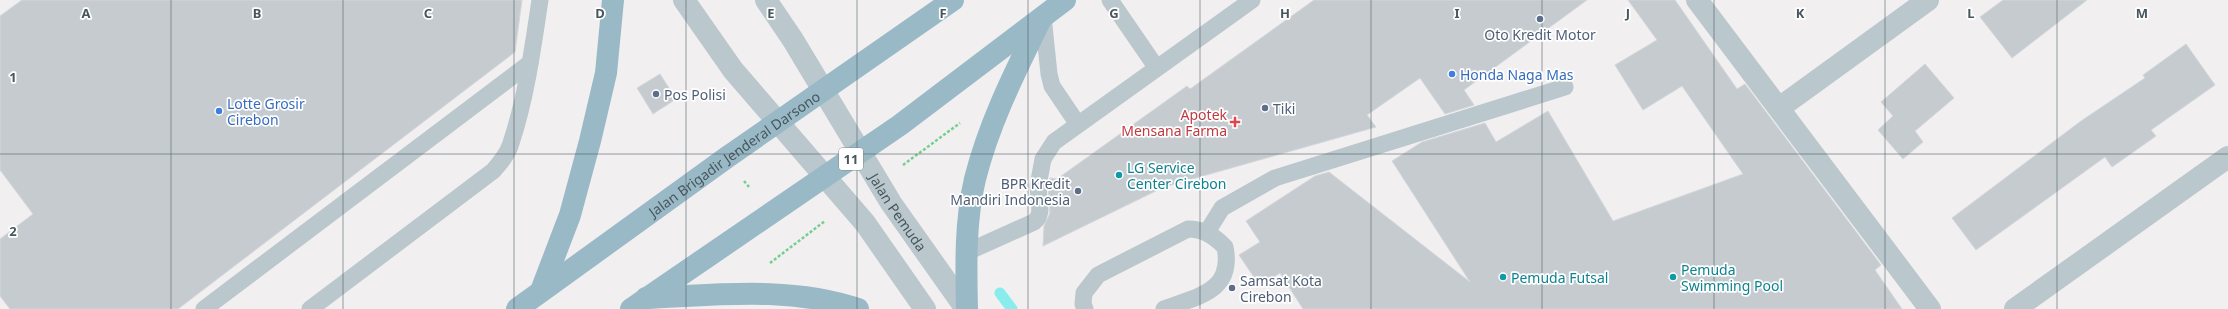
<svg xmlns="http://www.w3.org/2000/svg" width="2228" height="309" viewBox="0 0 2228 309" font-family="'Noto Sans',sans-serif">
<style>
.lines{fill:none;stroke-linecap:round;stroke-linejoin:round}
.stream{stroke:#89edee;stroke-width:11}
.building{fill:#c6cbcf;stroke:#d3d7db}
.path{stroke:#74cf90;stroke-width:2.5;stroke-dasharray:3 2;stroke-linecap:butt}
.service{stroke:#bac7cc;stroke-width:17}
.minor{stroke:#bac7cc;stroke-width:22}
.tertiary{stroke:#bac7cc;stroke-width:22}
.trunk{stroke:#9ab9c7;stroke-width:22}
.grid{fill:none;stroke:#47575d;stroke-width:1;stroke-opacity:0.55}
.service-dot{fill:#5c6f8a;stroke:#fff;stroke-width:1.5}
.shop-dot{fill:#3f7fe0;stroke:#fff;stroke-width:1.5}
.health-dot{fill:#e0444e;stroke:#fff;stroke-width:1.5}
.culture-dot{fill:#0f9aa8;stroke:#fff;stroke-width:1.5}
.labels{text-anchor:middle;dominant-baseline:central;stroke-width:3.5;stroke-linejoin:round;paint-order:stroke}
.shield{fill:#fff;stroke:#7e898e;stroke-width:1}
.shield-label{font-size:13px;font-weight:bold;fill:#47575d}
.service-label{font-size:14px;fill:#4e5e75;stroke:#fff;text-anchor:start}
.shop-label{font-size:14px;fill:#366cbe;stroke:#fff;text-anchor:start}
.health-label{font-size:14px;fill:#be3a42;stroke:#fff;text-anchor:end}
.street-label{font-size:14px;fill:#47575d;stroke:#fff}
.culture-label{font-size:14px;fill:#0d838f;stroke:#fff;text-anchor:start}
.grid-label{font-size:13px;text-anchor:middle;font-weight:bold;fill:#47575d;stroke:#fff;stroke-width:3.5;stroke-linejoin:round;paint-order:stroke}
</style>
<rect width="100%" height="100%" fill="#f2eff0"/>
<g class="lines">
<path class="stream" d="M1000,293L1012,309"/>
</g>
<g class="building">
<path d="M22,0H522L515,52L178,309H10L0,296V239L33,214L0,170V16Z"/>
<path d="M1314,0H1587L1464,90L1474,105L1445,114L1420,78L1367,115L1376,127L1164,187L1043,246L1044,226L1050,213L1048,187L1050,178L1057,179L1187,86L1190,89Z"/>
<path d="M1628,0H1675L1737,89L1745,84L1881,265L1875,270L1902,309H1303L1280,273L1260,286L1239,255L1260,242L1246,221L1315,176L1329,172L1470,282L1392,161L1422,142L1485,123L1496,142L1548,111L1613,221L1743,174L1682,86L1643,110L1615,65L1657,40Z"/>
<path d="M2003,0H2087L2012,58L1980,17Z"/>
<path d="M2186,44L2215,85L2151,130L2156,136L2112,167L2105,157L1976,250L1952,218L2081,121L2145,78L2143,75Z"/>
<path d="M1925,64L1954,98L1915,131L1923,142L1903,159L1878,130L1893,116L1881,102Z"/>
<path d="M660,74L676,99L653,114L637,88Z"/>
</g>
<g class="lines">
<g class="path">
<path d="M903,165L960,123"/>
<path d="M744,181L749,187"/>
<path d="M770,263L825,221"/>
</g>
<g class="service">
<path d="M1110,0L1156,67"/>
<path d="M1043,16L1049,74L1052,86L1077,123"/>
<path d="M1207,232L1222,208L1275,178L1565,87"/>
<path d="M965,253L1034,222L1038,218L1040,211L1038,186L1043,159L1054,142L1252,0"/>
<path d="M204,309L530,63"/>
<path d="M310,309L493,171C500,163 508,154 511,143C526,98 533,47 540,0"/>
<path d="M1085,309L1083,304L1084,293L1098,275L1188,229C1204,229 1214,236 1225,247C1234,292 1197,296 1164,309"/>
</g>
<g class="minor">
<path d="M1697,0L1930,309"/>
<path d="M1779,108L1928,0"/>
<path d="M2015,309L2228,157"/>
</g>
<g class="tertiary">
<path d="M684,0L733,70L865,223L925,309"/>
<path id="s1" d="M766,0L793,40L891,203L966,309"/>
</g>
<g class="trunk">
<path d="M541,291L570,215L590,141L606,73L613,0"/>
<path d="M646,298C717,295 790,286 858,309"/>
<path id="s2" d="M517,309L726,158L953,0"/>
<path d="M631,309L900,125L1065,0"/>
<path d="M967,309C966,265 965,221 975,179C989,123 1015,72 1040,21"/>
</g>
</g>
<path class="grid" d="M171,0V309M343,0V309M514,0V309M686,0V309M857,0V309M1028,0V309M1200,0V309M1371,0V309M1542,0V309M1714,0V309M1885,0V309M2057,0V309M0,154H2228"/>
<g class="service-dot">
<circle cx="1540" cy="19" r="4"/>
<circle cx="656" cy="94" r="4"/>
<circle cx="1265" cy="108" r="4"/>
<circle cx="1078" cy="191" r="4"/>
<circle cx="1232" cy="288" r="4"/>
</g>
<g class="shop-dot">
<circle cx="1452" cy="74" r="4"/>
<circle cx="219" cy="111" r="4"/>
</g>
<path class="health-dot" d="M1233 116h4v4h4v4h-4v4h-4v-4h-4v-4h4z"/>
<g class="culture-dot">
<circle cx="1119" cy="175" r="4"/>
<circle cx="1503" cy="277" r="4"/>
<circle cx="1673" cy="277" r="4"/>
</g>
<g class="labels">
<rect class="shield" x="839" y="148" width="24" height="22" rx="3"/>
<g class="shield-label">
<text x="851" y="159">11</text>
</g>
<g class="service-label">
<text x="1540" y="34" text-anchor="middle">Oto Kredit Motor</text>
<text x="664" y="94">Pos Polisi</text>
<text x="1273" y="108">Tiki</text>
<text x="1070" y="183" text-anchor="end">BPR Kredit<tspan x="1070" dy="16">Mandiri Indonesia</tspan></text>
<text x="1240" y="280">Samsat Kota<tspan x="1240" dy="16">Cirebon</tspan></text>
</g>
<g class="shop-label">
<text x="1460" y="74">Honda Naga Mas</text>
<text x="227" y="103">Lotte Grosir<tspan x="227" dy="16">Cirebon</tspan></text>
</g>
<g class="health-label">
<text x="1227" y="114">Apotek<tspan x="1227" dy="16">Mensana Farma</tspan></text>
</g>
<g class="street-label">
<text stroke="none"><textPath href="#s2" startOffset="267">Jalan Brigadir Jenderal Darsono</textPath></text>
<text stroke="none"><textPath href="#s1" startOffset="250">Jalan Pemuda</textPath></text>
</g>
<g class="culture-label">
<text x="1127" y="167">LG Service<tspan x="1127" dy="16">Center Cirebon</tspan></text>
<text x="1681" y="269">Pemuda<tspan x="1681" dy="16">Swimming Pool</tspan></text>
<text x="1511" y="277">Pemuda Futsal</text>
</g>
</g>
<g class="grid-label">
<text x="86" y="18">A</text>
<text x="257" y="18">B</text>
<text x="428" y="18">C</text>
<text x="600" y="18">D</text>
<text x="771" y="18">E</text>
<text x="943" y="18">F</text>
<text x="1114" y="18">G</text>
<text x="1285" y="18">H</text>
<text x="1457" y="18">I</text>
<text x="1628" y="18">J</text>
<text x="1800" y="18">K</text>
<text x="1971" y="18">L</text>
<text x="2142" y="18">M</text>
<text x="13" y="82">1</text>
<text x="13" y="236">2</text>
</g>
</svg>
